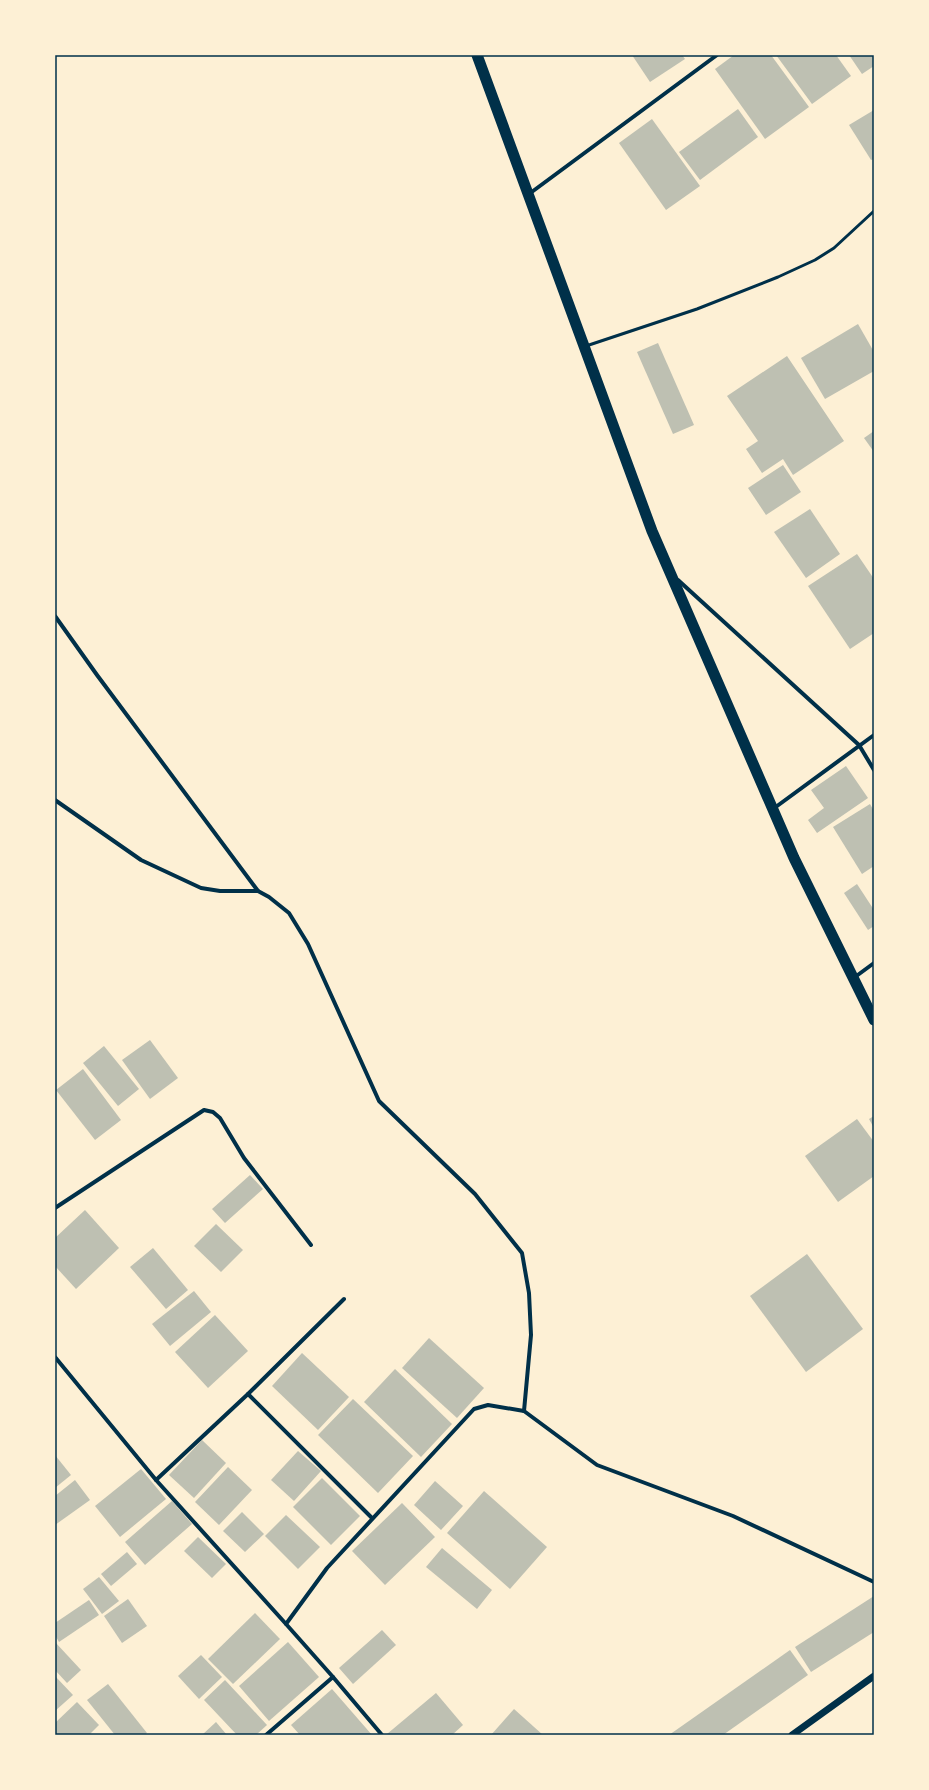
<svg xmlns="http://www.w3.org/2000/svg" width="929" height="1790" viewBox="0 0 929 1790" font-family="'Public Sans',sans-serif">
<style>
.building{fill:#bec0b2}
.lines{fill:none;stroke-linecap:round;stroke-linejoin:round}
.service{stroke:#003049;stroke-width:3}
.minor{stroke:#003049;stroke-width:4}
.tertiary{stroke:#003049;stroke-width:7}
.trunk{stroke:#003049;stroke-width:11}
.neatline{fill:none;stroke:#003049;stroke-width:1.5}
</style>
<rect width="100%" height="100%" fill="#fdf0d5"/>
<g class="building">
<path d="M632,55H682L685,59L650,82Z"/>
<path d="M734,55H771L809,107L765,139L715,69Z"/>
<path d="M776,55H836L851,76L812,104Z"/>
<path d="M849,55H874V66L862,74Z"/>
<path d="M738,109L758,137L700,180L679,152Z"/>
<path d="M874,110V159L871,160L849,125Z"/>
<path d="M652,119L700,186L666,210L619,143Z"/>
<path d="M858,324L874,352V371L825,399L801,358Z"/>
<path d="M658,343L694,425L673,434L637,352Z"/>
<path d="M787,356L844,441L793,475L783,459L762,473L746,449L758,441L727,396Z"/>
<path d="M874,431V452L864,438Z"/>
<path d="M783,465L801,492L766,515L748,488Z"/>
<path d="M810,509L840,554L806,578L774,532Z"/>
<path d="M857,554L874,579V633L850,649L808,586Z"/>
<path d="M846,766L868,798L817,833L808,820L824,808L811,790Z"/>
<path d="M870,804L874,811V866L862,874L833,827Z"/>
<path d="M857,884L874,910V926L868,930L844,893Z"/>
<path d="M150,1040L178,1078L150,1099L122,1060Z"/>
<path d="M104,1046L139,1089L118,1106L83,1063Z"/>
<path d="M83,1069L121,1120L95,1140L56,1090Z"/>
<path d="M874,1116V1128L869,1119Z"/>
<path d="M857,1119L874,1142V1176L838,1202L805,1156Z"/>
<path d="M250,1175L263,1189L225,1223L212,1209Z"/>
<path d="M85,1210L119,1248L76,1289L55,1266V1238Z"/>
<path d="M216,1224L243,1250L221,1272L194,1246Z"/>
<path d="M153,1248L188,1290L166,1309L130,1267Z"/>
<path d="M807,1254L863,1329L806,1372L750,1296Z"/>
<path d="M194,1291L211,1312L170,1346L152,1324Z"/>
<path d="M215,1315L248,1351L208,1388L175,1352Z"/>
<path d="M429,1338L484,1388L457,1418L402,1368Z"/>
<path d="M302,1353L349,1397L318,1430L272,1386Z"/>
<path d="M395,1369L452,1424L421,1457L364,1402Z"/>
<path d="M353,1399L413,1456L378,1493L318,1435Z"/>
<path d="M202,1440L226,1463L194,1498L169,1475Z"/>
<path d="M298,1451L321,1471L294,1501L271,1480Z"/>
<path d="M55,1455L71,1475L55,1488Z"/>
<path d="M228,1467L252,1490L219,1525L195,1502Z"/>
<path d="M141,1469L166,1499L120,1537L95,1506Z"/>
<path d="M322,1478L360,1516L331,1545L293,1507Z"/>
<path d="M75,1480L90,1500L55,1525V1496Z"/>
<path d="M435,1481L463,1506L441,1530L414,1505Z"/>
<path d="M484,1491L547,1547L510,1589L447,1533Z"/>
<path d="M172,1501L192,1524L145,1565L125,1542Z"/>
<path d="M402,1503L435,1537L385,1585L352,1551Z"/>
<path d="M242,1512L264,1534L245,1552L223,1531Z"/>
<path d="M286,1515L320,1547L298,1569L265,1536Z"/>
<path d="M198,1537L226,1564L212,1578L184,1551Z"/>
<path d="M442,1548L492,1590L477,1609L426,1567Z"/>
<path d="M127,1552L137,1564L111,1586L101,1574Z"/>
<path d="M99,1577L119,1601L102,1614L83,1589Z"/>
<path d="M874,1596V1632L811,1672L795,1647Z"/>
<path d="M128,1599L147,1626L122,1643L104,1616Z"/>
<path d="M89,1600L99,1615L59,1642L55,1635V1623Z"/>
<path d="M255,1613L280,1639L233,1684L208,1659Z"/>
<path d="M382,1630L396,1645L353,1684L339,1668Z"/>
<path d="M55,1642L81,1670L67,1683L55,1670Z"/>
<path d="M288,1642L319,1677L269,1721L239,1686Z"/>
<path d="M790,1650L808,1675L723,1735H669Z"/>
<path d="M201,1655L222,1677L199,1699L178,1676Z"/>
<path d="M55,1676L73,1695L55,1711Z"/>
<path d="M225,1680L267,1725L256,1735H237L204,1700Z"/>
<path d="M108,1684L147,1733L144,1735H115L87,1700Z"/>
<path d="M332,1689L372,1735H300L291,1725Z"/>
<path d="M436,1693L463,1725L452,1735L387,1734Z"/>
<path d="M77,1702L99,1725L89,1735H55V1723Z"/>
<path d="M514,1709L543,1735H491Z"/>
<path d="M216,1722L227,1735H202Z"/>
</g>
<g class="lines">
<path class="service" d="M586,346L697,309L778,277L815,260L834,248L874,211"/>
<g class="minor">
<path d="M529,194L717,55"/>
<path d="M678,580L859,745L874,770"/>
<path d="M55,616L97,675L258,891"/>
<path d="M55,800L141,860L201,888L220,891H258L269,897L289,913L308,944L379,1101L475,1194L522,1253L529,1293L531,1335L524,1411"/>
<path d="M773,809L874,735"/>
<path d="M855,977L874,963"/>
<path d="M55,1208L204,1110L213,1112L220,1118L244,1158L311,1245"/>
<path d="M55,1357L156,1480"/>
<path d="M248,1394L344,1299"/>
<path d="M286,1624L156,1480L248,1394L372,1518"/>
<path d="M333,1677L286,1624L327,1568L474,1409L488,1405L524,1411L597,1465L733,1516L874,1582"/>
<path d="M266,1735L333,1677L382,1735"/>
</g>
<path class="tertiary" d="M792,1735L874,1676"/>
<path class="trunk" d="M477,55L652,531L794,858L874,1020"/>
</g>
<rect width="929" height="1790" fill="none" stroke="#fdf0d5" stroke-width="112"/>
<rect x="56" y="56" width="817" height="1678" class="neatline"/>
</svg>
